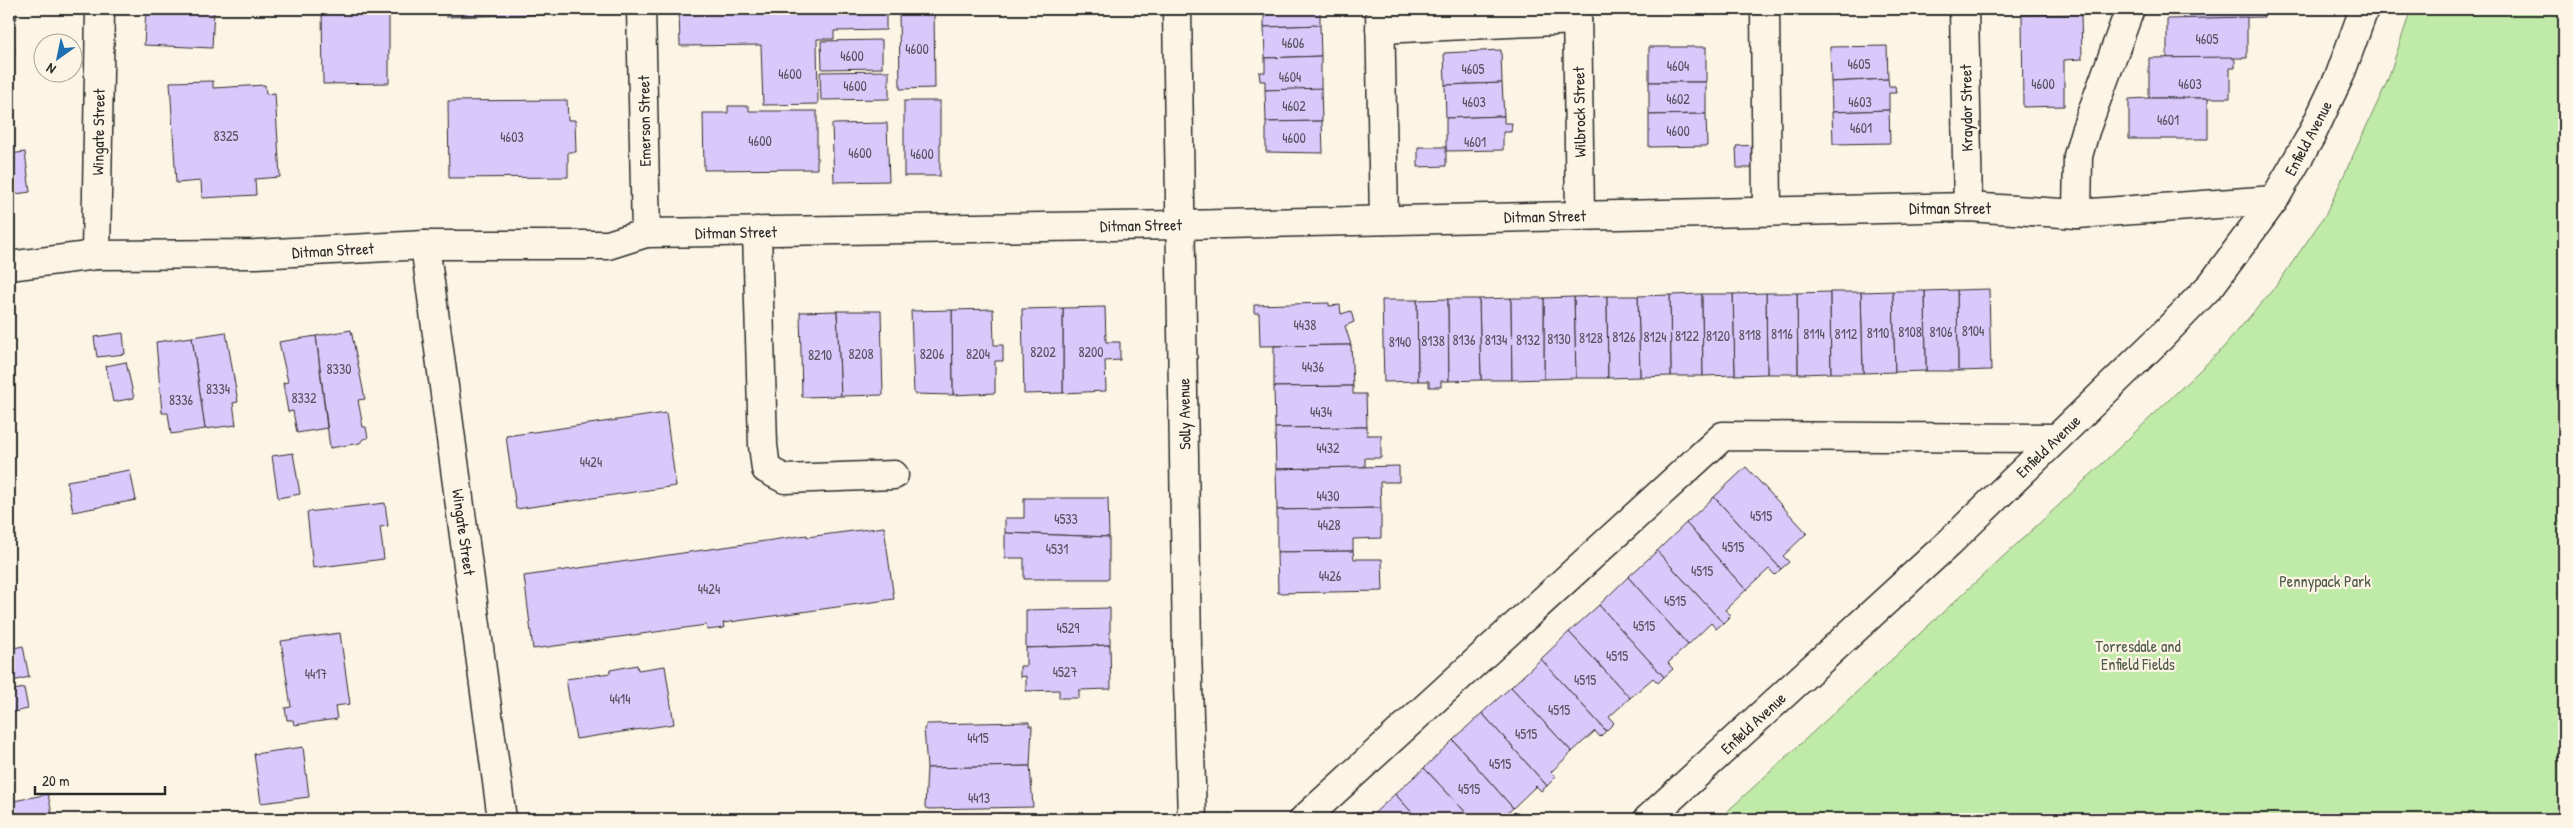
<svg xmlns="http://www.w3.org/2000/svg" width="2573" height="828" viewBox="0 0 2573 828" font-family="'Patrick Hand',sans-serif">
<style>
.green{fill:#c0eaa7;stroke:#768a69}
.building{fill:#d9c9fb;stroke:#2b2b2b}
.lines{fill:none;stroke-linecap:round;stroke-linejoin:round}
.minor-casing{stroke:#2b2b2b;stroke-width:31}
.minor{stroke:#fcf5e5;stroke-width:28}
.labels{text-anchor:middle;dominant-baseline:central;stroke-width:4.5;stroke-linejoin:round;paint-order:stroke}
.number-label{font-size:14px;fill:#56525f}
.street-label{font-size:16px;fill:#2b2b2b;stroke:#fcf5e5}
.park-label{font-size:16px;fill:#505b4a;stroke:#fcf5e5}
</style>
<rect width="100%" height="100%" fill="#fcf5e5"/>
<filter id="ink" filterUnits="userSpaceOnUse"><feTurbulence type="fractalNoise" baseFrequency=".02" numOctaves="2"/><feDisplacementMap in="SourceGraphic" scale="10" xChannelSelector="R" yChannelSelector="G"/><feConvolveMatrix kernelMatrix="1 2 1 2 8 2 1 2 1" color-interpolation-filters="sRGB"/></filter>
<g filter="url(#ink)">
<path class="green" d="M2411,9H2564V819H1719L2059,505L2221,350L2276,286L2326,214L2387,82Z"/>
<g class="building">
<path d="M9,9H15L17,19L12,20L15,52L9,53Z"/>
<path d="M146,9H214L212,48L144,45Z"/>
<path d="M322,9H389V83L323,84Z"/>
<path d="M431,9H553V14L446,17V12L431,11Z"/>
<path d="M679,9H886V30L834,31V39H817L818,104L763,105L761,45L680,46Z"/>
<path d="M899,9H934L935,88L900,89Z"/>
<path d="M1264,9H1320V25L1264,27Z"/>
<path d="M2183,9H2263L2264,17L2183,19Z"/>
<path d="M2081,14L2082,59L2064,60V106L2023,107L2022,15Z"/>
<path d="M2247,17V58H2167V19Z"/>
<path d="M1320,25L1321,56L1265,58L1264,27Z"/>
<path d="M882,40V68L822,69L821,41Z"/>
<path d="M1887,46L1888,79L1831,82L1830,47Z"/>
<rect x="1649" y="47" width="57" height="35"/>
<path d="M1501,50L1502,83L1445,85L1444,53Z"/>
<path d="M1321,56V89L1265,90V81H1260L1259,72H1265V58Z"/>
<path d="M2231,57L2235,60V68H2230V98H2149V58Z"/>
<path d="M889,71V99L821,100L820,72Z"/>
<path d="M1888,79L1889,86H1895L1896,93H1889V110L1832,112L1831,82Z"/>
<path d="M213,81V88L265,85L266,94L275,93L280,177L255,179L256,195L202,198L201,181L176,183L170,82Z"/>
<path d="M1649,82H1706V114L1649,115Z"/>
<path d="M1502,83L1504,116L1446,118L1445,85Z"/>
<path d="M1321,88L1322,121L1266,122L1265,90Z"/>
<path d="M2149,98H2208V139H2129V99Z"/>
<path d="M567,100L568,120H575L576,152H568V177L449,178L448,101Z"/>
<rect x="904" y="101" width="36" height="75"/>
<path d="M728,106H749V111H817V169L704,170L703,113H728Z"/>
<path d="M1889,110L1890,143L1833,144L1832,112Z"/>
<path d="M1706,114L1707,146L1649,147V115Z"/>
<path d="M1504,116V123H1512L1511,132H1503V150L1446,151V118Z"/>
<path d="M1322,121L1323,153L1266,152V122Z"/>
<path d="M887,123L889,181L834,182L832,124Z"/>
<path d="M1757,145V168H1737L1736,146Z"/>
<path d="M1418,147H1446V166L1418,167Z"/>
<path d="M25,152L30,192L9,195V154Z"/>
<path d="M1989,289L1991,370L1958,371L1957,290Z"/>
<path d="M1957,290L1958,371H1926L1925,291Z"/>
<path d="M1893,291L1895,372L1863,373L1861,292Z"/>
<path d="M1893,291H1925L1926,371L1895,372Z"/>
<path d="M1830,292L1831,373L1798,374L1797,293Z"/>
<path d="M1830,292H1861L1863,373H1831Z"/>
<path d="M1766,293H1797L1798,374H1767Z"/>
<path d="M1766,293L1767,374L1735,375L1733,294Z"/>
<path d="M1702,294L1703,376H1671L1670,295Z"/>
<path d="M1702,294H1733L1735,375L1703,376Z"/>
<path d="M1670,295L1671,376L1640,377L1638,296Z"/>
<path d="M1607,296L1608,378H1576L1574,297Z"/>
<path d="M1607,296H1638L1640,377L1608,378Z"/>
<path d="M1574,297L1576,378L1544,379V298Z"/>
<path d="M1511,298L1512,380H1481L1479,299Z"/>
<path d="M1511,298H1544V379L1512,380Z"/>
<path d="M1448,299L1449,381H1441V387H1429V381H1418L1417,300Z"/>
<path d="M1448,299H1479L1481,380L1449,381Z"/>
<path d="M1382,300H1417L1418,381L1384,382Z"/>
<path d="M1329,303V306L1340,305L1341,314L1351,311L1354,322L1345,326L1351,345L1260,346L1259,313H1254V305Z"/>
<path d="M1105,307L1106,342H1120V360L1105,361L1106,391L1063,393V308Z"/>
<path d="M1063,308V393L1024,394L1022,309Z"/>
<path d="M993,309L994,345H1003V361H995V393L953,395L952,310Z"/>
<path d="M952,310L953,395L914,394L911,311Z"/>
<path d="M837,311L841,396L802,397L800,312Z"/>
<path d="M837,311H881L883,395L841,396Z"/>
<path d="M351,330L365,399L358,400L363,427H366L368,438L363,439L360,443L330,448L316,336Z"/>
<path d="M226,332L238,402L233,403L236,425L205,429L192,337Z"/>
<path d="M123,333L125,354L97,357L94,337Z"/>
<path d="M316,336L327,428L297,433L293,411L288,412L283,383L288,382L279,342Z"/>
<path d="M192,337L205,429L171,434L168,413H162L156,342Z"/>
<path d="M1351,345L1353,386L1274,387V346Z"/>
<path d="M126,362L134,398L113,402L106,366Z"/>
<path d="M1353,386V394H1366L1367,427L1275,428L1274,387Z"/>
<path d="M666,413L676,486L516,509L506,436Z"/>
<path d="M1367,427V435H1381V458H1365V467L1276,469L1275,428Z"/>
<path d="M293,453L300,494L278,498L272,456Z"/>
<path d="M1399,466V482H1380L1381,508L1277,510L1276,469Z"/>
<path d="M1746,467L1807,533L1783,556L1789,562L1781,569L1714,497Z"/>
<path d="M130,470L136,500L73,512L67,481Z"/>
<path d="M1714,497L1781,569L1775,575L1769,569L1746,590L1686,523Z"/>
<path d="M1024,498H1108L1109,537L1005,533V518H1024Z"/>
<path d="M385,503L388,526L380,527L384,559L313,568L307,512Z"/>
<path d="M1381,508V538L1353,539V551L1277,552V510Z"/>
<path d="M1686,523L1746,590L1725,610L1731,615L1723,623L1657,551Z"/>
<path d="M884,527L894,599L723,623L724,628L707,630L706,625L533,649L524,576L807,535V537Z"/>
<path d="M1005,533L1109,537V579H1024V558H1005Z"/>
<path d="M1353,551L1354,559H1382L1383,591L1278,593L1277,552Z"/>
<path d="M1657,551L1723,623L1716,629L1711,623L1688,645L1628,577Z"/>
<path d="M1628,577L1688,645L1668,663L1673,669L1664,677L1599,605Z"/>
<path d="M1599,605L1664,677L1658,683L1653,678L1630,698L1569,632Z"/>
<path d="M1110,608V645L1026,648V610Z"/>
<path d="M1569,632L1630,698L1609,717L1614,723L1606,731L1541,659Z"/>
<path d="M340,633L350,704L335,706L337,719L294,725L293,720H287L285,708L291,707L281,641Z"/>
<path d="M1110,645L1111,689L1079,690V698H1059V690L1026,691V676L1020,677V666H1026V648Z"/>
<path d="M23,646L29,677L9,682V649Z"/>
<path d="M1541,659L1606,731L1600,737L1595,731L1572,752L1511,687Z"/>
<path d="M637,665L638,670L665,666L674,724L576,739L566,679L610,673V670Z"/>
<path d="M1511,687L1572,752L1551,772L1556,777L1547,786L1482,713Z"/>
<path d="M24,688L28,709L9,713V691Z"/>
<path d="M1482,713L1547,786L1541,791L1536,786L1513,808L1453,740Z"/>
<path d="M1029,722V726H1032L1030,766L927,768L924,728H926V724Z"/>
<path d="M1453,740L1513,808L1501,819H1472L1424,768Z"/>
<path d="M303,747L309,797L261,803L254,754Z"/>
<path d="M1030,766L1033,807L928,809L925,807L927,768Z"/>
<path d="M1424,768L1472,819H1418L1395,794Z"/>
<path d="M48,794L53,819H9V802Z"/>
<path d="M1395,794L1418,819H1368Z"/>
</g>
<g class="lines">
<g class="minor-casing">
<g id="minor">
<path d="M641,9L646,233"/>
<path d="M1177,9L1187,648L1192,819"/>
<path d="M1380,9L1384,220"/>
<path d="M1577,9L1580,215"/>
<path d="M1765,9L1767,211"/>
<path d="M1964,9L1968,207"/>
<path d="M1380,29L1577,20"/>
<path d="M2077,214L2078,156L2085,131L2130,9"/>
<path d="M757,231L763,445L766,469L785,479L894,475"/>
<path d="M425,245L502,819"/>
<path d="M96,255L100,9"/>
<path d="M9,266L96,255L256,254L425,245H608L646,233L1181,225L1968,207L2077,214L2274,200"/>
<path d="M1304,819L1723,436L2057,438"/>
<path d="M1648,819L1950,542L2160,338L2212,284L2274,200L2311,136L2340,75L2364,9"/>
</g>
</g>
<use href="#minor" class="minor"/>
</g>
</g>
<g class="labels">
<g class="number-label">
<text x="2207" y="38">4605</text>
<text x="1293" y="42">4606</text>
<text x="917" y="48">4600</text>
<text x="852" y="55">4600</text>
<text x="1859" y="63">4605</text>
<text x="1678" y="65">4604</text>
<text x="1473" y="68">4605</text>
<text x="790" y="73">4600</text>
<text x="1290" y="76">4604</text>
<text x="2043" y="83">4600</text>
<text x="2190" y="83">4603</text>
<text x="855" y="85">4600</text>
<text x="1678" y="98">4602</text>
<text x="1474" y="101">4603</text>
<text x="1860" y="101">4603</text>
<text x="1294" y="105">4602</text>
<text x="2168" y="119">4601</text>
<text x="1861" y="127">4601</text>
<text x="1678" y="130">4600</text>
<text x="226" y="135">8325</text>
<text x="512" y="136">4603</text>
<text x="1294" y="137">4600</text>
<text x="760" y="140">4600</text>
<text x="1475" y="141">4601</text>
<text x="860" y="152">4600</text>
<text x="922" y="153">4600</text>
<text x="1305" y="324">4438</text>
<text x="1973" y="330">8104</text>
<text x="1910" y="331">8108</text>
<text x="1941" y="331">8106</text>
<text x="1878" y="332">8110</text>
<text x="1782" y="333">8116</text>
<text x="1814" y="333">8114</text>
<text x="1846" y="333">8112</text>
<text x="1750" y="334">8118</text>
<text x="1687" y="335">8122</text>
<text x="1718" y="335">8120</text>
<text x="1624" y="336">8126</text>
<text x="1655" y="336">8124</text>
<text x="1591" y="337">8128</text>
<text x="1559" y="338">8130</text>
<text x="1464" y="339">8136</text>
<text x="1496" y="339">8134</text>
<text x="1528" y="339">8132</text>
<text x="1433" y="340">8138</text>
<text x="1400" y="341">8140</text>
<text x="1043" y="351">8202</text>
<text x="1091" y="351">8200</text>
<text x="861" y="353">8208</text>
<text x="932" y="353">8206</text>
<text x="978" y="353">8204</text>
<text x="820" y="354">8210</text>
<text x="1313" y="366">4436</text>
<text x="339" y="368">8330</text>
<text x="218" y="388">8334</text>
<text x="304" y="397">8332</text>
<text x="181" y="399">8336</text>
<text x="1321" y="411">4434</text>
<text x="1328" y="447">4432</text>
<text x="591" y="461">4424</text>
<text x="1328" y="495">4430</text>
<text x="1761" y="515">4515</text>
<text x="1066" y="518">4533</text>
<text x="1329" y="524">4428</text>
<text x="1733" y="546">4515</text>
<text x="1057" y="548">4531</text>
<text x="1702" y="570">4515</text>
<text x="1330" y="575">4426</text>
<text x="709" y="588">4424</text>
<text x="1675" y="600">4515</text>
<text x="1644" y="625">4515</text>
<text x="1068" y="627">4529</text>
<text x="1617" y="655">4515</text>
<text x="1065" y="671">4527</text>
<text x="316" y="673">4417</text>
<text x="1585" y="679">4515</text>
<text x="620" y="698">4414</text>
<text x="1559" y="709">4515</text>
<text x="1526" y="733">4515</text>
<text x="978" y="737">4415</text>
<text x="1500" y="763">4515</text>
<text x="1469" y="788">4515</text>
<text x="979" y="797">4413</text>
</g>
<g class="street-label">
<text transform="translate(1966 108) rotate(-91)">Kraydor Street</text>
<text transform="translate(1579 112) rotate(-91)">Wilbrock Street</text>
<text transform="translate(644 121) rotate(-91)">Emerson Street</text>
<text transform="translate(98 132) rotate(-89)">Wingate Street</text>
<text transform="translate(2308 138) rotate(-62)">Enfield Avenue</text>
<text x="1950" y="208">Ditman Street</text>
<text transform="translate(1545 216) rotate(-1)">Ditman Street</text>
<text transform="translate(1141 225) rotate(-1)">Ditman Street</text>
<text transform="translate(736 232) rotate(-1)">Ditman Street</text>
<text transform="translate(333 250) rotate(-3)">Ditman Street</text>
<text transform="translate(1184 414) rotate(-91)">Solly Avenue</text>
<text transform="translate(2048 446) rotate(-44)">Enfield Avenue</text>
<text transform="translate(464 532) rotate(82)">Wingate Street</text>
<text transform="translate(1753 723) rotate(-43)">Enfield Avenue</text>
</g>
<g class="park-label">
<text x="2325" y="581">Pennypack Park</text>
<text x="2138" y="646">Torresdale and<tspan x="2138" dy="18">Enfield Fields</tspan></text>
</g>
</g>
<rect width="2573" height="828" fill="none" stroke="#fcf5e5" stroke-width="30"/>
<rect x="15" y="15" width="2543" height="798" fill="none" stroke="#2b2b2b" stroke-width="2" filter="url(#ink)"/>
<g transform="translate(58 58) rotate(213)"><circle r="24" fill="#fcf5e5" stroke="#a8a49b"/>
<path d="M0-4L9 19L0 12L-9 19Z" fill="#1f6fb2"/>
<text y="-8" font-size="14" font-weight="bold" text-anchor="middle" fill="#2b2b2b">N</text>
</g>
<path d="M35 786v8h130v-8" fill="none" stroke="#2b2b2b" stroke-width="2.5"/>
<text x="42" y="786" font-size="15" fill="#2b2b2b" stroke="#fcf5e5" stroke-width="4" paint-order="stroke">20 m</text>
</svg>
